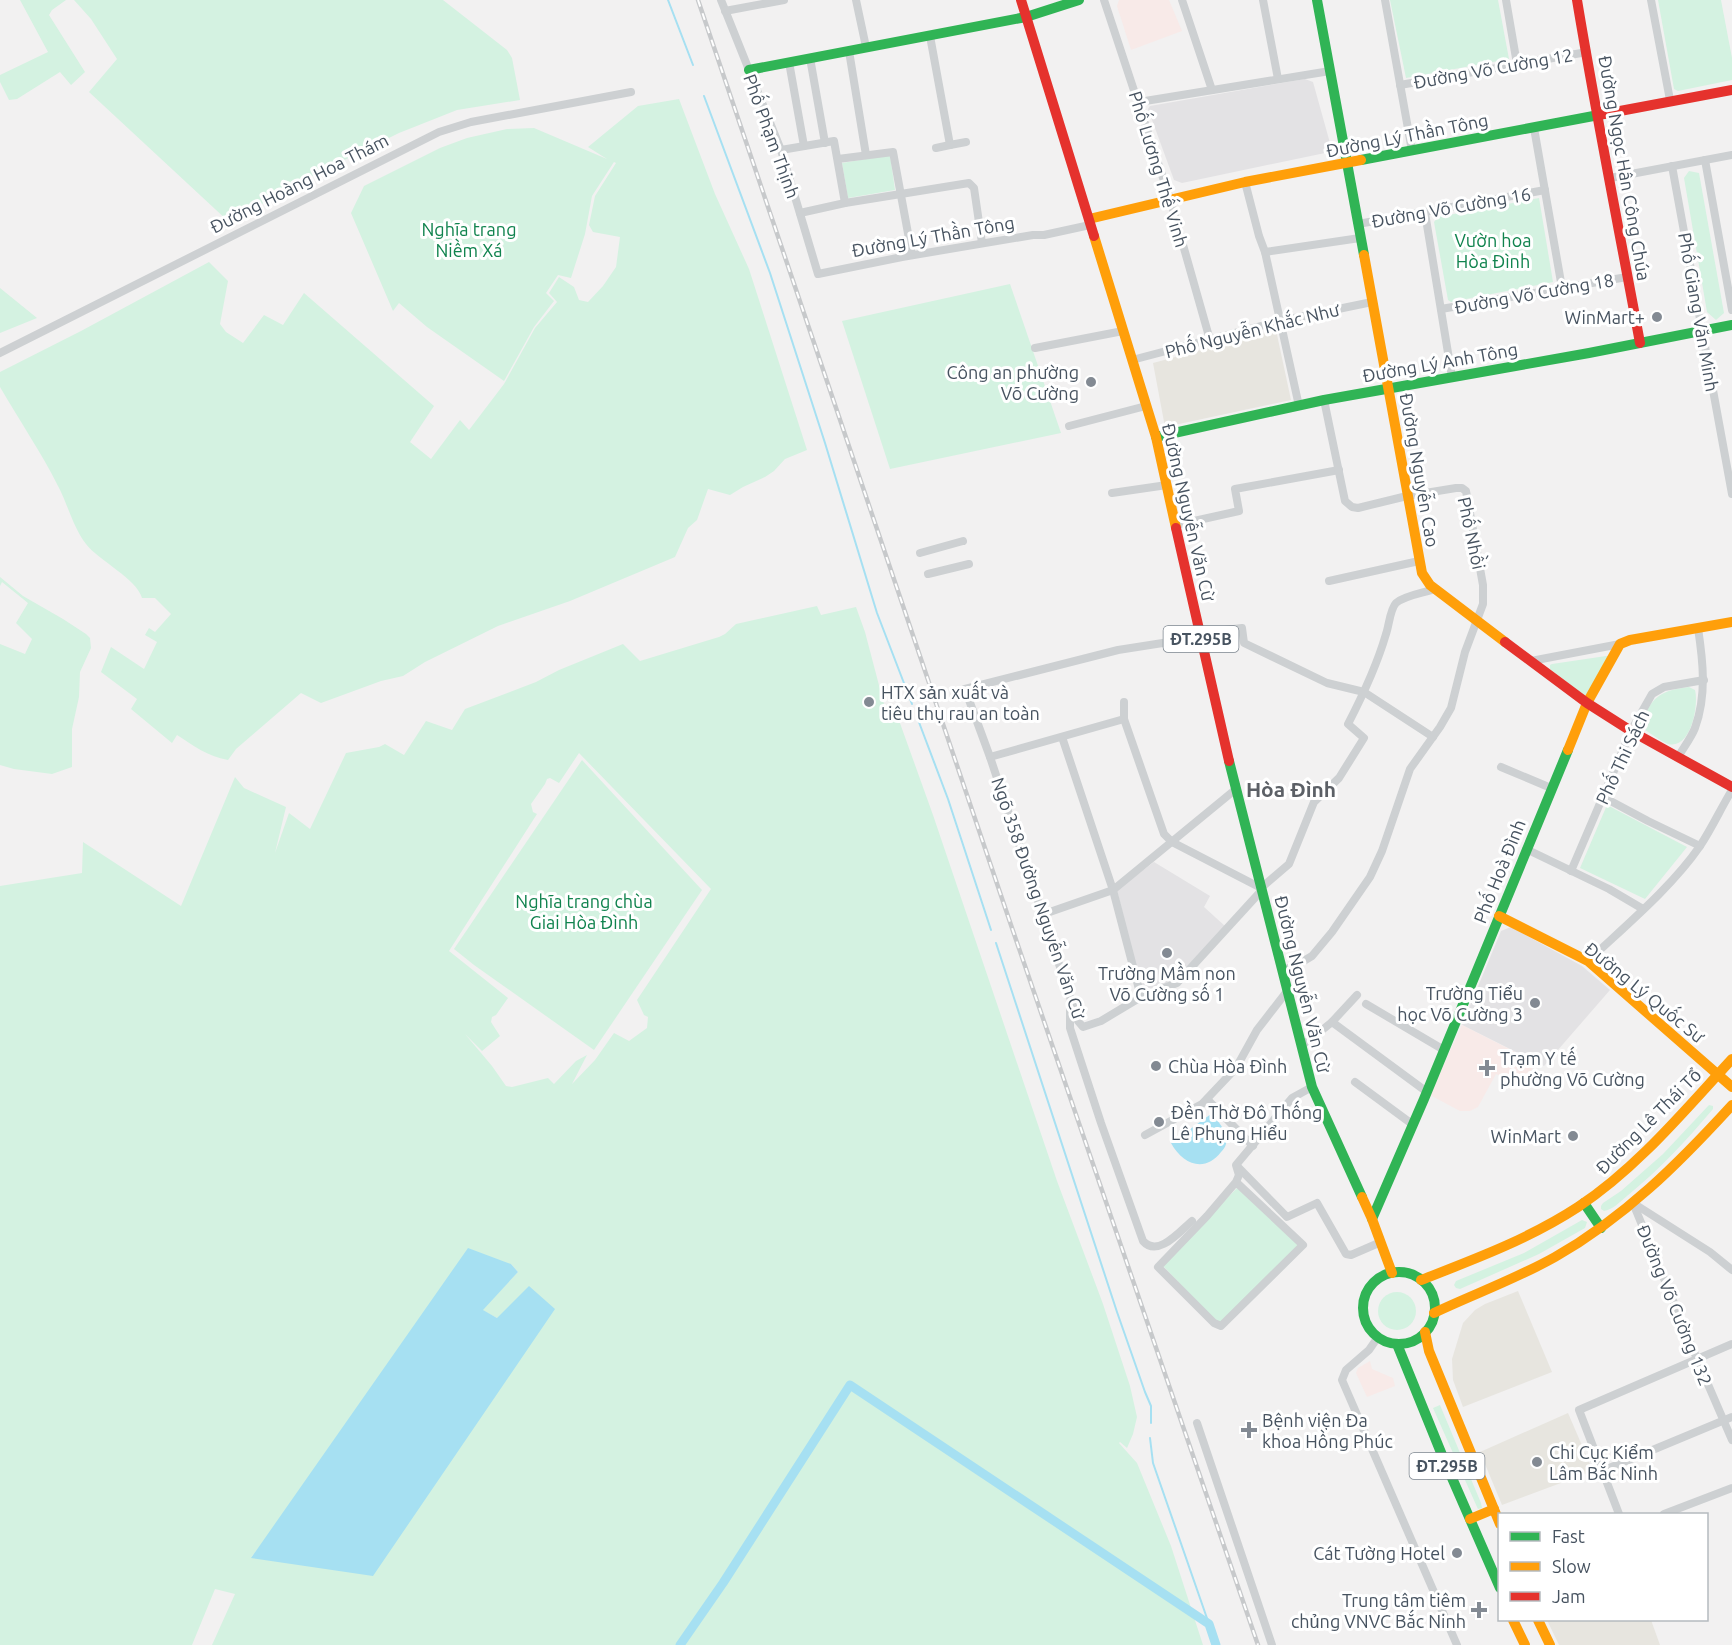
<svg xmlns="http://www.w3.org/2000/svg" width="1732" height="1645" viewBox="0 0 1732 1645" font-family="Ubuntu,sans-serif">
<style>
.commercial{fill:#e7e5df}
.education{fill:#e3e2e4}
.medical{fill:#f8eae8}
.green{fill:#d4f2e1;fill-rule:evenodd}
.water{fill:#a6e0f2}
.lines{fill:none;stroke-linecap:round;stroke-linejoin:round}
.stream{stroke:#a6e0f2;stroke-width:2}
.canal{stroke:#a6e0f2;stroke-width:9}
.street{stroke:#cdd0d2;stroke-width:8}
.fast{stroke:#30b455;stroke-width:10}
.slow{stroke:#ff9f0a;stroke-width:10}
.jam{stroke:#e5322d;stroke-width:10}
.rail-casing{stroke:#c7c9cb;stroke-width:4.5}
.rail{stroke:#fff;stroke-width:2;stroke-dasharray:7;stroke-linecap:butt}
.poi-dot{fill:#838a93;stroke:#fff;stroke-width:2}
.labels{text-anchor:middle;dominant-baseline:central;stroke-width:6;stroke-linejoin:round;paint-order:stroke}
.shield{fill:#fff;stroke:#7e8790;stroke-width:1.5}
.shield-label{font-size:16px;font-weight:bold;fill:#475360}
.street-label{font-size:18px;fill:#475360;stroke:#fff}
.park-label{font-size:18px;fill:#10834e;stroke:#fff}
.poi-label{font-size:18px;fill:#475360;stroke:#fff;text-anchor:end}
.quarter-label{font-size:21px;font-weight:bold;fill:#5c6066;stroke:#fff}
</style>
<rect width="100%" height="100%" fill="#f2f1f1"/>
<g class="commercial">
<path d="M1276,330L1291,400L1165,427L1153,363Z"/>
<path d="M1518,1291L1552,1372L1463,1407L1453,1380L1452,1359L1463,1323L1475,1310L1485,1304Z"/>
<path d="M1568,1413L1593,1471L1502,1505L1480,1452Z"/>
<path d="M1547,1620H1651L1660,1645H1559Z"/>
</g>
<g class="education">
<path d="M1305,79L1313,82L1330,143L1325,153L1182,183L1174,180L1148,109L1150,106Z"/>
<path d="M1154,862L1210,896L1204,907L1226,927L1176,980L1142,992L1117,890Z"/>
<path d="M1511,927L1582,966L1610,990L1544,1066L1462,1025L1501,931Z"/>
</g>
<g class="medical">
<path d="M1119,0H1169L1182,31L1131,50L1117,6Z"/>
<path d="M1462,1025L1535,1062L1525,1084L1496,1074L1478,1107L1470,1111H1460L1430,1095Z"/>
<path d="M1370,1361L1372,1369L1393,1378L1395,1386L1367,1397L1356,1373L1358,1368Z"/>
</g>
<g class="green">
<path d="M20,0H66L52,10L49,15L85,72L71,85L60,72L17,99L9,100L0,82V75L48,52Z"/>
<path d="M74,0H443L507,50L512,58L520,100L457,110L399,133L314,175L229,222L89,92L117,59L91,19Z"/>
<path d="M1390,0H1498L1509,59L1406,78Z"/>
<path d="M1658,0H1721L1732,58V80L1678,91L1674,89Z"/>
<path d="M679,99L715,194L749,269L807,450L785,459L774,471L765,477L743,487L730,495L708,489L697,520L688,528L675,557L570,601L498,626L425,662L403,676L381,681L321,703L301,693L236,749L228,760C207,756 194,746 177,735L172,743L131,709L137,699L101,672L111,647L144,669L157,642L145,635L149,628L155,632L171,614L155,598H142C137,579 98,560 86,544C73,527 68,505 58,486C41,452 19,420 0,387V372L81,331L209,262L228,281L220,324L226,332L243,343L264,315L283,325L304,293L434,406L410,442L431,459L460,420L469,430L504,384L535,328L557,302L549,293L559,277L574,287L579,300L588,302L603,286L616,267L620,237L593,232L589,225L595,196L616,163L614,162L592,196L585,234L571,278L558,275L546,293L554,301L534,327L504,381L427,327L399,303L393,311L351,213L364,186L440,148L467,138L507,129L534,128L607,159L588,147L638,106Z"/>
<path d="M890,155L895,190L848,198L842,163Z"/>
<path d="M1689,171L1699,173L1724,313L1716,320L1707,312L1684,178Z"/>
<path d="M1539,198L1553,282L1451,302L1448,300L1434,222L1438,217Z"/>
<path d="M1010,284L1061,433L890,469L842,321Z"/>
<path d="M0,288L37,318L0,333Z"/>
<path d="M0,577L23,596L63,619L86,634L90,638L91,648L80,672L79,697L72,729V767L52,774L14,769L0,765V644L25,654L32,639L16,623L28,603L2,582L0,586Z"/>
<path d="M817,606L821,615L856,607L865,632L885,708L891,712H896L933,815L1057,1181L1103,1304L1130,1386L1137,1417L1133,1434L1127,1448L1120,1442L1119,1443L1137,1463L1171,1546L1203,1645H212L235,1594L215,1589L192,1645H0V886L82,873L83,842L181,906L235,777L244,788L286,807L275,853L289,813L310,829L346,753L379,747L385,744L404,755L426,721L452,730L465,709L536,682L559,670L623,644L640,661L719,637L725,634L736,624ZM579,753L711,889L637,1000L644,1015L648,1017L647,1028L629,1041L614,1033L595,1060L572,1084L587,1055L576,1061L554,1084L548,1078L512,1087L506,1086L492,1066L465,1034L482,1051L500,1036L491,1022L492,1017L496,1015L508,998L449,951L537,814L533,812L531,804L545,784L547,779L550,778L559,783ZM511,1264L518,1272L482,1310L497,1318L251,1557Z"/>
<path d="M1606,656H1608L1588,695L1585,696L1550,669V665L1552,664Z"/>
<path d="M1689,687L1695,690C1699,705 1691,750 1668,744C1660,741 1646,730 1638,725C1654,698 1656,691 1689,687Z"/>
<path d="M582,760L702,890L594,1050L474,965L454,949Z"/>
<path d="M1607,805L1687,847L1645,899L1580,868Z"/>
<path d="M1709,1105L1713,1106V1109C1686,1141 1659,1170 1627,1196C1620,1202 1612,1210 1604,1211L1601,1209V1206L1603,1203L1621,1191L1663,1154Z"/>
<path d="M1237,1188L1299,1246L1221,1323L1216,1321L1162,1265Z"/>
<path d="M1582,1220L1587,1222L1585,1228L1539,1254L1460,1289L1456,1288L1454,1285L1456,1281L1524,1253Z"/>
<circle cx="1397" cy="1311" r="19"/>
<path d="M1440,1405L1481,1503L1482,1508L1478,1509L1477,1507L1433,1408Z"/>
</g>
<g class="water">
<path d="M1211,1114C1218,1121 1225,1128 1226,1139C1227,1144 1225,1148 1221,1152C1205,1173 1183,1165 1171,1143Z"/>
<path d="M468,1248L511,1264L518,1272L483,1310L497,1318L529,1286L555,1309L373,1576L251,1558Z"/>
</g>
<g class="lines">
<g class="stream">
<path d="M668,0L693,65"/>
<path d="M704,96L770,273L825,443L877,613L912,704"/>
<path d="M917,717L948,799L991,930"/>
<path d="M996,943L1117,1312L1145,1392L1151,1406V1423"/>
<path d="M1150,1438L1153,1463L1209,1624"/>
</g>
<path class="canal" d="M680,1645L723,1583L850,1385L1209,1624L1216,1645"/>
<g class="street">
<path d="M721,0L781,150L818,274L902,257L1033,235H1044L1090,225"/>
<path d="M856,0L866,47"/>
<path d="M1104,0L1170,199L1210,340"/>
<path d="M1182,0L1212,90"/>
<path d="M1263,0L1278,79"/>
<path d="M1385,0L1412,151"/>
<path d="M1506,0L1517,64"/>
<path d="M1651,0L1670,100"/>
<path d="M725,11L784,0"/>
<path d="M930,36L950,145L966,142"/>
<path d="M849,51L866,155"/>
<path d="M810,58L825,143"/>
<path d="M789,62L804,146"/>
<path d="M1400,85L1587,52"/>
<path d="M1139,102L1330,71"/>
<path d="M1534,128L1562,288"/>
<path d="M936,148L950,145"/>
<path d="M781,150L834,141L845,203"/>
<path d="M838,159L893,152L912,255"/>
<path d="M1705,160L1732,310"/>
<path d="M1672,166L1732,494"/>
<path d="M1610,178L1732,155"/>
<path d="M1245,182L1259,236L1265,252L1299,406"/>
<path d="M800,213L845,203L969,183L974,188L982,243"/>
<path d="M1425,213L1452,377"/>
<path d="M1358,224L1545,190"/>
<path d="M1265,252L1360,238"/>
<path d="M1441,309L1627,277"/>
<path d="M1035,348L1123,331"/>
<path d="M0,353L439,132L471,122L631,92"/>
<path d="M1132,360L1280,321L1372,302"/>
<path d="M1069,426L1146,406"/>
<path d="M1112,493L1167,485"/>
<path d="M1176,525L1239,511L1235,489L1339,470"/>
<path d="M920,553L963,541"/>
<path d="M928,574L969,564"/>
<path d="M1329,581L1419,561"/>
<path d="M1200,633L1242,628L1244,643L1327,683L1364,692L1433,737"/>
<path d="M1201,637L1118,650L965,689L990,757L1078,1021L1083,1027L1101,1021L1141,997L1177,983L1262,890"/>
<path d="M1531,661L1620,644"/>
<path d="M1124,702V719L1164,834L1172,842L1261,888L1289,864L1314,802L1339,778L1364,738L1348,724C1363,695 1377,665 1386,634C1389,626 1390,609 1396,603C1406,595 1424,593 1435,589"/>
<path d="M1062,737L1113,890L1141,997"/>
<path d="M990,757L1124,719"/>
<path d="M1678,757C1684,747 1691,738 1695,728C1707,695 1703,661 1698,628"/>
<path d="M1501,767L1551,788"/>
<path d="M1603,797L1648,821L1700,846"/>
<path d="M1526,849L1609,889L1643,909"/>
<path d="M1571,871L1631,731L1652,694L1664,687L1704,680"/>
<path d="M1044,914L1113,890L1236,789"/>
<path d="M1588,961C1624,927 1672,887 1700,846C1712,828 1721,808 1732,790"/>
<path d="M1283,970L1297,965L1312,956L1332,932L1370,877L1382,851L1410,769L1440,727L1451,708L1465,652L1483,604V585L1466,491L1462,488H1456L1407,496L1358,508L1352,507L1345,501L1324,400"/>
<path d="M1070,1003V1028L1101,1123L1143,1241C1158,1258 1180,1231 1192,1221"/>
<path d="M1366,1004L1444,1050"/>
<path d="M1332,1022L1357,995"/>
<path d="M1302,1045L1311,1039L1332,1022L1427,1092"/>
<path d="M1355,1082L1412,1124"/>
<path d="M1207,1099L1253,1146"/>
<path d="M1145,1135L1202,1104L1236,1068L1257,1030L1288,990"/>
<path d="M1238,1167L1287,1217L1317,1203L1346,1254L1351,1255L1381,1242"/>
<path d="M1236,1182L1303,1245L1221,1326L1214,1323L1158,1267L1207,1216L1236,1182L1239,1175L1236,1165L1292,1098L1312,1087"/>
<path d="M1633,1203L1697,1359L1732,1440"/>
<path d="M1633,1203L1710,1252L1732,1270"/>
<path d="M1378,1337L1369,1350L1346,1370L1342,1380L1457,1645"/>
<path d="M1197,1423L1272,1645"/>
<path d="M1602,1471L1732,1417"/>
<path d="M1619,1514L1579,1410L1732,1344"/>
<path d="M1664,1514L1732,1488"/>
</g>
<g class="fast">
<path d="M1317,0L1364,255"/>
<path d="M749,70L1026,17L1079,0"/>
<path d="M1361,160L1604,114"/>
<path d="M1156,437L1324,400L1589,353L1732,325"/>
<path d="M1229,761L1312,1087L1362,1197"/>
<path d="M1584,1203L1601,1228"/>
<path d="M1372,1219L1424,1099L1568,750"/>
<circle cx="1399" cy="1308" r="36"/>
<path d="M1397,1344L1442,1455L1500,1588"/>
</g>
<g class="slow">
<path d="M1089,219L1245,182L1361,160"/>
<path d="M1094,236L1156,437L1176,528"/>
<path d="M1364,255L1422,573L1430,585L1505,642"/>
<path d="M1568,750L1587,703L1620,644L1630,640L1732,622"/>
<path d="M1499,916L1588,961L1732,1087"/>
<path d="M1362,1197L1372,1219L1392,1273"/>
<path d="M1421,1280C1475,1259 1529,1239 1578,1207C1637,1168 1684,1111 1732,1059"/>
<path d="M1434,1313C1474,1294 1516,1279 1555,1257C1624,1218 1679,1163 1732,1105"/>
<path d="M1425,1332L1429,1351L1500,1524"/>
<path d="M1470,1519L1494,1509"/>
<path d="M1513,1620L1525,1645"/>
<path d="M1538,1620L1550,1645"/>
</g>
<g class="jam">
<path d="M1021,0L1094,236"/>
<path d="M1577,0C1596,115 1619,229 1640,343"/>
<path d="M1604,114L1732,90"/>
<path d="M1176,528L1229,761"/>
<path d="M1505,642L1587,703L1631,731L1732,787"/>
</g>
<g class="rail-casing">
<path id="rail" d="M698,0L1012,928L1258,1645"/>
</g>
<use href="#rail" class="rail"/>
</g>
<g class="poi-dot">
<circle cx="1657" cy="317" r="6"/>
<circle cx="1091" cy="382" r="6"/>
<circle cx="869" cy="702" r="6"/>
<circle cx="1167" cy="953" r="6"/>
<circle cx="1535" cy="1003" r="6"/>
<circle cx="1156" cy="1066" r="6"/>
<path d="M1484 1059h6v6h6v6h-6v6h-6v-6h-6v-6h6z"/>
<circle cx="1159" cy="1122" r="6"/>
<circle cx="1573" cy="1136" r="6"/>
<path d="M1246 1421h6v6h6v6h-6v6h-6v-6h-6v-6h6z"/>
<circle cx="1537" cy="1462" r="6"/>
<circle cx="1457" cy="1553" r="6"/>
<path d="M1476 1601h6v6h6v6h-6v6h-6v-6h-6v-6h6z"/>
</g>
<g class="labels">
<g class="shield">
<rect x="1163.5" y="626" width="75" height="26" rx="4.5"/>
<rect x="1409.5" y="1453" width="75" height="26" rx="4.5"/>
</g>
<g class="shield-label">
<text x="1201" y="639">ĐT.295B</text>
<text x="1447" y="1466">ĐT.295B</text>
</g>
<g class="street-label">
<text transform="translate(1493 68) rotate(-10)">Đường Võ Cường 12</text>
<text transform="translate(1407 135) rotate(-11)">Đường Lý Thần Tông</text>
<text transform="translate(772 136) rotate(70)">Phố Phạm Thịnh</text>
<text transform="translate(1625 168) rotate(80)">Đường Ngọc Hân Công Chúa</text>
<text transform="translate(1159 169) rotate(73)">Phố Lương Thế Vinh</text>
<text transform="translate(299 183) rotate(-27)">Đường Hoàng Hoa Thám</text>
<text transform="translate(1451 207) rotate(-10)">Đường Võ Cường 16</text>
<text transform="translate(933 236) rotate(-10)">Đường Lý Thần Tông</text>
<text transform="translate(1534 293) rotate(-10)">Đường Võ Cường 18</text>
<text transform="translate(1699 312) rotate(80)">Phố Giang Văn Minh</text>
<text transform="translate(1252 330) rotate(-14)">Phố Nguyễn Khắc Như</text>
<text transform="translate(1440 362) rotate(-10)">Đường Lý Anh Tông</text>
<text transform="translate(1420 470) rotate(80)">Đường Nguyễn Cao</text>
<text transform="translate(1189 512) rotate(77)">Đường Nguyễn Văn Cừ</text>
<text transform="translate(1472 533) rotate(78)">Phố Nhồi</text>
<text transform="translate(1622 757) rotate(-65)">Phố Thi Sách</text>
<text transform="translate(1499 871) rotate(-68)">Phố Hoà Đình</text>
<text transform="translate(1039 898) rotate(71)">Ngõ 358 Đường Nguyễn Văn Cừ</text>
<text transform="translate(1303 984) rotate(76)">Đường Nguyễn Văn Cừ</text>
<text transform="translate(1645 992) rotate(39)">Đường Lý Quốc Sư</text>
<text transform="translate(1648 1121) rotate(-45)">Đường Lê Thái Tổ</text>
<text transform="translate(1675 1305) rotate(68)">Đường Võ Cường 132</text>
</g>
<g class="park-label">
<text x="469" y="229">Nghĩa trang<tspan x="469" dy="21">Niềm Xá</tspan></text>
<text x="1493" y="240">Vườn hoa<tspan x="1493" dy="21">Hòa Đình</tspan></text>
<text x="584" y="901">Nghĩa trang chùa<tspan x="584" dy="21">Giai Hòa Đình</tspan></text>
</g>
<g class="poi-label">
<text x="1645" y="317">WinMart+</text>
<text x="1079" y="372">Công an phường<tspan x="1079" dy="21">Võ Cường</tspan></text>
<text x="881" y="692" text-anchor="start">HTX sản xuất và<tspan x="881" dy="21">tiêu thụ rau an toàn</tspan></text>
<text x="1167" y="973" text-anchor="middle">Trường Mầm non<tspan x="1167" dy="21">Võ Cường số 1</tspan></text>
<text x="1523" y="993">Trường Tiểu<tspan x="1523" dy="21">học Võ Cường 3</tspan></text>
<text x="1500" y="1058" text-anchor="start">Trạm Y tế<tspan x="1500" dy="21">phường Võ Cường</tspan></text>
<text x="1168" y="1066" text-anchor="start">Chùa Hòa Đình</text>
<text x="1171" y="1112" text-anchor="start">Đền Thờ Đô Thống<tspan x="1171" dy="21">Lê Phụng Hiểu</tspan></text>
<text x="1561" y="1136">WinMart</text>
<text x="1262" y="1420" text-anchor="start">Bệnh viện Đa<tspan x="1262" dy="21">khoa Hồng Phúc</tspan></text>
<text x="1549" y="1452" text-anchor="start">Chi Cục Kiểm<tspan x="1549" dy="21">Lâm Bắc Ninh</tspan></text>
<text x="1445" y="1553">Cát Tường Hotel</text>
<text x="1466" y="1600">Trung tâm tiêm<tspan x="1466" dy="21">chủng VNVC Bắc Ninh</tspan></text>
</g>
<g class="quarter-label">
<text x="1291" y="789">Hòa Đình</text>
</g>
</g>
<rect x="1498" y="1513" width="210" height="108" fill="#ffffff" stroke="#b5babf" stroke-width="1.5"/>
<rect x="1510" y="1532" width="30" height="9" fill="#30b455" stroke="#b5babf" stroke-width="1.5"/>
<text x="1552" y="1543" font-size="18" fill="#475360">Fast</text>
<rect x="1510" y="1562" width="30" height="9" fill="#ff9f0a" stroke="#b5babf" stroke-width="1.5"/>
<text x="1552" y="1573" font-size="18" fill="#475360">Slow</text>
<rect x="1510" y="1592" width="30" height="9" fill="#e5322d" stroke="#b5babf" stroke-width="1.5"/>
<text x="1552" y="1603" font-size="18" fill="#475360">Jam</text>
</svg>
